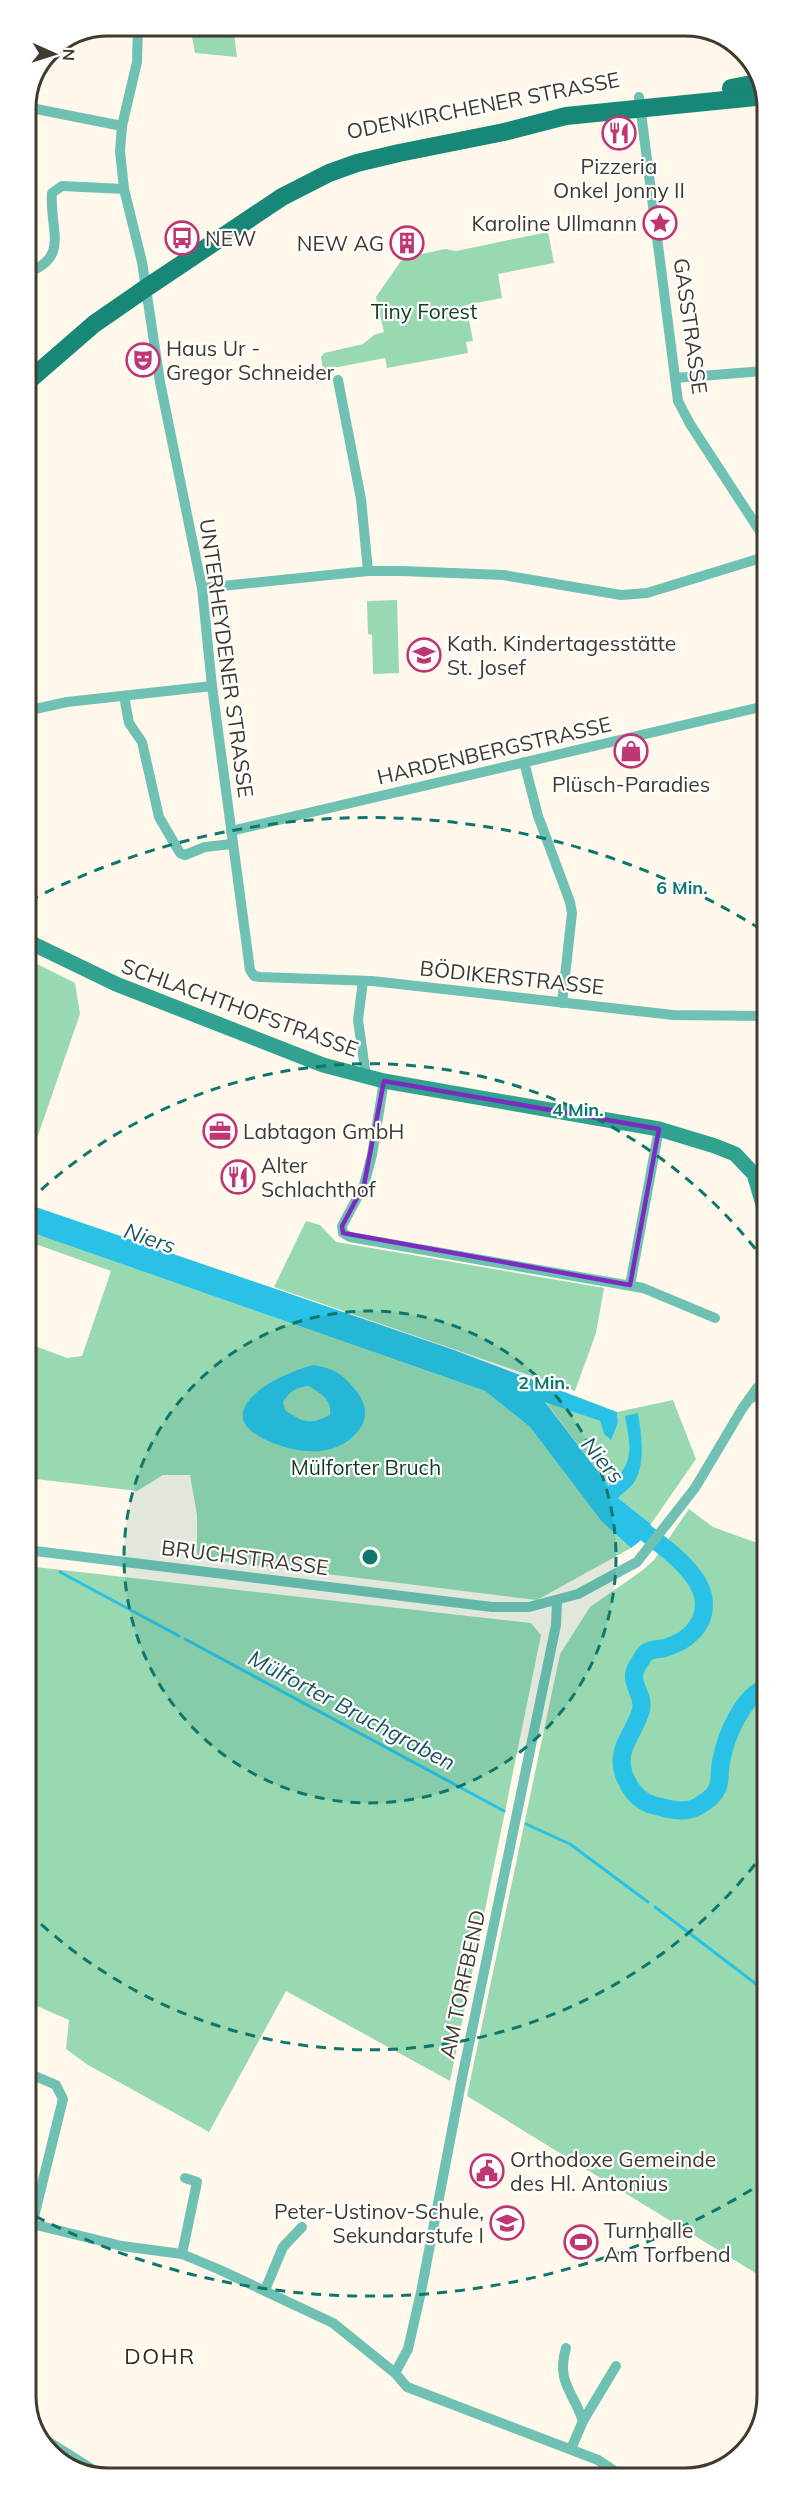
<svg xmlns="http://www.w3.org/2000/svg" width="793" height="2504" font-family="Mulish,sans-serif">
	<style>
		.green { fill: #98d9b1 }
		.water { fill: #29c1e6; fill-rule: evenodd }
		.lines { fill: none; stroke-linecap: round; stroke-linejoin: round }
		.stream { stroke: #29c1e6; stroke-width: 3 }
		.river { stroke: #29c1e6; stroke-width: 18 }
		.street { stroke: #6fc2b3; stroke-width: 10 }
		.secondary { stroke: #31a290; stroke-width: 15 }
		.primary { stroke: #178777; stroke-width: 18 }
		.marked { fill: none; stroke: #7b2cbf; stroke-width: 4.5; stroke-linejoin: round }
		.ring { fill: none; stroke: #0f766e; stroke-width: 3; stroke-dasharray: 10 8 }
		.labels { text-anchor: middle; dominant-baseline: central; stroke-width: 4.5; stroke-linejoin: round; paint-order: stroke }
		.street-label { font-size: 21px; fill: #413a2e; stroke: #fff }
		.poi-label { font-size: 21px; fill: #413a2e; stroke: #fff; text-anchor: start }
		.park-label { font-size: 21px; fill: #103c25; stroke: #fff }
		.water-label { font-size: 22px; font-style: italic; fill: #1c5564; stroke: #fff }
		.neighbourhood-label { font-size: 22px; letter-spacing: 1.5px; fill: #3b2d12; stroke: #fff }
		.rim { fill: none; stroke: #413a2e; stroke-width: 3 }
		.centre { fill: #0f766e; stroke: #fff; stroke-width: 3 }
		.ring-label { font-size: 18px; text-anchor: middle; font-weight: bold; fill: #0f766e; stroke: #fff; stroke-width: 4.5; stroke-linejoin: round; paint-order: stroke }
	</style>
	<rect width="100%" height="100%" fill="#fff8eb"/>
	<g class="green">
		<polygon points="190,26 233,26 237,57 195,53"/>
		<polygon points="548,232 554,263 498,274 502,298 466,305 473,341 466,342 468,353 387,368 385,358 323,370 321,357 324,353 363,344 374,335 384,332 376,297 403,258 445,249 456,251"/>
		<polygon points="397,600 399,673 373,674 372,635 368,634 367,601"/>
		<polygon points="27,959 75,983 80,1014 27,1167"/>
		<polygon points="306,1221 320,1225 336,1242 604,1288 596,1333 575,1391 274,1287"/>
		<polygon points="27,1231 485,1391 530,1427 602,1522 631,1548 537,1600 197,1558 197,1515 190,1475 163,1475 137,1491 27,1478 27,1343 67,1358 82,1356 111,1271 27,1241"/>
		<polygon points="673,1400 696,1459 651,1524 618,1498 545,1401 600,1421 604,1434 618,1422 617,1412"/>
		<polygon points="689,1509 713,1527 760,1544 766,1541 767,2280 467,2096 560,1654 590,1607 643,1570 654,1560"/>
		<polygon points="27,1566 531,1623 541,1635 450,2081 286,1991 209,2132 88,2065 66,2049 69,2020 28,2002"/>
	</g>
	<g class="water">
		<path d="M27 1204 454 1350 617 1412 618 1422 611 1440 604 1434 600 1421 545 1402 609 1486C635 1462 631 1449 625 1416L638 1413C641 1433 646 1462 635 1481 631 1487 623 1493 618 1498L651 1524 639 1542 631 1548 602 1522 530 1427 485 1391 27 1231Z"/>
		<path d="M314 1365C331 1368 342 1373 352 1386 363 1398 370 1412 361 1427 340 1459 298 1455 266 1440 204 1411 282 1372 314 1365ZM309 1386C321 1394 332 1399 330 1415 309 1425 304 1423 285 1410L283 1402C290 1391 297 1387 309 1386Z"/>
	</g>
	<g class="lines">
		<g class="stream">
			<polyline points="60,1572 179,1636"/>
			<polyline points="185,1639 504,1811"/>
			<polyline points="526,1824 570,1844 648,1902"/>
			<polyline points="655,1907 756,1984"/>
		</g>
		<path class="river" d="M627 1519C652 1539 704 1570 704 1604 704 1628 685 1642 665 1648 660 1649 652 1649 647 1652 644 1654 641 1660 639 1663 625 1682 645 1692 641 1710 637 1725 627 1737 623 1751 617 1772 633 1800 653 1805 668 1809 683 1814 697 1807 704 1803 714 1796 717 1789 721 1781 719 1770 721 1762 725 1738 742 1696 767 1687"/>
		<g class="street">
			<polyline points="138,26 137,62 122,126 120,151 124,189 142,262 160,382 202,588 212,686 250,970 254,976 260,977 372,981 673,1015 766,1016"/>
			<polyline points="639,97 678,401 690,424 765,539"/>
			<polyline points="26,107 122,126"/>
			<path d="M26 273C71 258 49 229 52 193L62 186 124 189"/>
			<polyline points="675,378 765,371"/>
			<polyline points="338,380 361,499 368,571"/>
			<polyline points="202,588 368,571 402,571 503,575 621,595 647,593 761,558 765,554"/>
			<polyline points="124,696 129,723 142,742 159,817 180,853 185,855 205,847 232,844"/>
			<polyline points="26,711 67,702 212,686"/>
			<polyline points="524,762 538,816 570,902 572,913 562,1003"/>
			<polyline points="231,831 765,706"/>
			<polyline points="363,981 358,1020 366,1076"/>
			<polyline points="384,1081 372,1155 364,1185 342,1226 343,1233 350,1237 643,1288 715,1318"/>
			<polyline points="754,1174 766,1165"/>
			<polyline points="630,1285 659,1129"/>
			<polyline points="749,1399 766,1392"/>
			<polyline points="27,1550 492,1607 529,1607 578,1594 637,1562 695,1488 742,1409 757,1388 766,1382"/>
			<polyline points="28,2073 56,2085 63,2099 32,2225"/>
			<polyline points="28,2223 122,2246 182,2254 218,2269 333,2323 395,2373 407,2387 598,2460 622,2476"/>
			<polyline points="182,2254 197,2182 185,2178"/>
			<polyline points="265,2290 283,2247 302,2227"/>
			<path d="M566 2348C556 2382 573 2391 583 2421"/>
			<polyline points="395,2373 408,2349 421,2292 462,2078 556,1625 557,1601"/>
			<polyline points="41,2437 106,2478"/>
			<polyline points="571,2449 583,2421 616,2366"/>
		</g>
		<polyline class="secondary" points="27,941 116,984 323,1065 384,1081 659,1129 715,1146 735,1154 754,1174 765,1211 766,1224"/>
		<g class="primary">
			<polyline points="731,88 762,82"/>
			<polyline points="26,383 94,324 146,288 282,197 329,173 357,163 399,153 504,132 566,116 765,96"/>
		</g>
	</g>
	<path class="marked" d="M384 1081 659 1129 630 1285 343 1233 342 1226 364 1185Z"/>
	<circle cx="370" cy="1557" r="246" fill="#0f766e" fill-opacity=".12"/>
	<g class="ring">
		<circle cx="370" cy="1557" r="246"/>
		<path d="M766 1850A493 493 0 0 1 31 1915M28 1202A493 493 0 0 1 764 1260"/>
		<path d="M767 2180A739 739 0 0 1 29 2213M29 901A739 739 0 0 1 762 930"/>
	</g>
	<defs>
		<g id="restaurant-ring" transform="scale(1.725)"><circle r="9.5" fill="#fff" stroke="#bf3672" stroke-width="1.5"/><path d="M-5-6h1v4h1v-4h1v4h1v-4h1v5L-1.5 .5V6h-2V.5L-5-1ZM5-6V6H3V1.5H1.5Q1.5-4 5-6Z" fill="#bf3672"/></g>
		<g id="sight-ring" transform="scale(1.725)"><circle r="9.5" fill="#fff" stroke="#bf3672" stroke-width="1.5"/><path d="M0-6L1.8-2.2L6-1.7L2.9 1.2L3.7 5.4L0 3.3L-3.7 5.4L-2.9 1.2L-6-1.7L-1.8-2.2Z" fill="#bf3672"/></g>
		<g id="bus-ring" transform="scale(1.725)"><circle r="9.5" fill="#fff" stroke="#bf3672" stroke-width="1.5"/><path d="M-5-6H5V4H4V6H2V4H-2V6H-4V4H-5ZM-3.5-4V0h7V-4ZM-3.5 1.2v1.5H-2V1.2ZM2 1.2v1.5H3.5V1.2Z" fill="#bf3672"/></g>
		<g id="building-ring" transform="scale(1.725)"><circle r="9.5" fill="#fff" stroke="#bf3672" stroke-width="1.5"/><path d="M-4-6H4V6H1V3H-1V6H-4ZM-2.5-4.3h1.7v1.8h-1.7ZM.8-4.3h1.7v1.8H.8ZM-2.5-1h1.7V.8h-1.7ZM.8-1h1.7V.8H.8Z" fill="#bf3672"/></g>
		<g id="theatre-ring" transform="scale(1.725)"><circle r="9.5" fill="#fff" stroke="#bf3672" stroke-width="1.5"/><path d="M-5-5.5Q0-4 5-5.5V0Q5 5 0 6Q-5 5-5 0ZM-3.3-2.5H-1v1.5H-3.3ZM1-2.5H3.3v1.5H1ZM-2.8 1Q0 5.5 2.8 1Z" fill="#bf3672"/></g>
		<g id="school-ring" transform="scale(1.725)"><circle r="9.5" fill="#fff" stroke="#bf3672" stroke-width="1.5"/><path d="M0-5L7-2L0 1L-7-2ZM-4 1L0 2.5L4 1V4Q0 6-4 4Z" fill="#bf3672"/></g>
		<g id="shop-ring" transform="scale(1.725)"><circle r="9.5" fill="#fff" stroke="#bf3672" stroke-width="1.5"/><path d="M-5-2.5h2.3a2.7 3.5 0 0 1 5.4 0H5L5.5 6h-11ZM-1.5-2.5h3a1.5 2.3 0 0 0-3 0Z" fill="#bf3672"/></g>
		<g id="office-ring" transform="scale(1.725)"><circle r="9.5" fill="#fff" stroke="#bf3672" stroke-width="1.5"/><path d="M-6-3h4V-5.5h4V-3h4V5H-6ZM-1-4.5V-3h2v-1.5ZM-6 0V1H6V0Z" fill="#bf3672"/></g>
		<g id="civic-ring" transform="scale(1.725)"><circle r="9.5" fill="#fff" stroke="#bf3672" stroke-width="1.5"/><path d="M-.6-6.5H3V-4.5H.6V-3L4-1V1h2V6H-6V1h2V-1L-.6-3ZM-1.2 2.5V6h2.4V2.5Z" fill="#bf3672"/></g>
		<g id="stadium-ring" transform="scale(1.725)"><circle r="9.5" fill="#fff" stroke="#bf3672" stroke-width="1.5"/><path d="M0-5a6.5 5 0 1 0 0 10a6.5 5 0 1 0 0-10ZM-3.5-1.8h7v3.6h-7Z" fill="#bf3672"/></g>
	</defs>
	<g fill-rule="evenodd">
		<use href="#restaurant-ring" x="619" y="133"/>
		<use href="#sight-ring" x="660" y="223"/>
		<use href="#bus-ring" x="182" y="238"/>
		<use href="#building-ring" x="407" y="243"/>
		<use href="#theatre-ring" x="143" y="360"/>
		<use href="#school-ring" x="424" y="655"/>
		<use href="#shop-ring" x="631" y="751"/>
		<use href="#office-ring" x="220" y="1131"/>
		<use href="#restaurant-ring" x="238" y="1177"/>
		<use href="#civic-ring" x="487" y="2171"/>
		<use href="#school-ring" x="507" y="2223"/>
		<use href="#stadium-ring" x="581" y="2242"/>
	</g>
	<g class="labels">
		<g class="street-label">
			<text transform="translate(483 105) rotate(-11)">ODENKIRCHENER STRASSE</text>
			<text transform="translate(691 326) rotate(82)">GASSTRASSE</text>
			<text transform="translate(227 658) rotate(82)">UNTERHEYDENER STRASSE</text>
			<text transform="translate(494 750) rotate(-13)">HARDENBERGSTRASSE</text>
			<text transform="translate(512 977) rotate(6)">BÖDIKERSTRASSE</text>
			<text transform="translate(240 1007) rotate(20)">SCHLACHTHOFSTRASSE</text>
			<text transform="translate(245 1557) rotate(7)">BRUCHSTRASSE</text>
			<text transform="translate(462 1984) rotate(-78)">AM TORFBEND</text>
		</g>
		<g class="poi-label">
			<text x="619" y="166" text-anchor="middle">Pizzeria<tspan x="619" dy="24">Onkel Jonny II</tspan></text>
			<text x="637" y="223" text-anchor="end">Karoline Ullmann</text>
			<text x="205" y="238">NEW</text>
			<text x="384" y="243" text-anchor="end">NEW AG</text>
			<text x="166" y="348">Haus Ur -<tspan x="166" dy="24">Gregor Schneider</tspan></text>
			<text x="447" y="643">Kath. Kindertagesstätte<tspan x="447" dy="24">St. Josef</tspan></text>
			<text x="631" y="784" text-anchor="middle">Plüsch-Paradies</text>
			<text x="243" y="1131">Labtagon GmbH</text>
			<text x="261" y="1165">Alter<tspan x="261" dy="24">Schlachthof</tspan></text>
			<text x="510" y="2159">Orthodoxe Gemeinde<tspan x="510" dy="24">des Hl. Antonius</tspan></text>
			<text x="484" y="2211" text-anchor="end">Peter-Ustinov-Schule,<tspan x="484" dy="24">Sekundarstufe I</tspan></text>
			<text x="604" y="2230">Turnhalle<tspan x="604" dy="24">Am Torfbend</tspan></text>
		</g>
		<g class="park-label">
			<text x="424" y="311">Tiny Forest</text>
			<text x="366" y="1467">Mülforter Bruch</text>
		</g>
		<g class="water-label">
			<text transform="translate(150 1238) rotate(19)">Niers</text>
			<text transform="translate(603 1460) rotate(50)">Niers</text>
			<text transform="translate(352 1710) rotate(28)">Mülforter Bruchgraben</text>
		</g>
		<g class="neighbourhood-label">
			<text x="160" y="2356">DOHR</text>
		</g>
	</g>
	<path d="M0 0H793V2504H0ZM108 36H685A72 72 0 0 1 757 108V2396A72 72 0 0 1 685 2468H108A72 72 0 0 1 36 2396V108A72 72 0 0 1 108 36Z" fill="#fff" fill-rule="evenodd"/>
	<path class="rim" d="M108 36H685A72 72 0 0 1 757 108V2396A72 72 0 0 1 685 2468H108A72 72 0 0 1 36 2396V108A72 72 0 0 1 108 36Z"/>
	<circle cx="370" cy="1557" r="9" class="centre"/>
	<g class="ring-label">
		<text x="682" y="894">6 Min.</text>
		<text x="578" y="1116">4 Min.</text>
		<text x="544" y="1389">2 Min.</text>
	</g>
	<g transform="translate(54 54) rotate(93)" stroke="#ffffff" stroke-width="4.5" paint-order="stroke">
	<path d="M0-4.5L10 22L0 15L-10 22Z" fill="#413a2e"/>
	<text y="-9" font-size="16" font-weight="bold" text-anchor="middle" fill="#413a2e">N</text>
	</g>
</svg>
